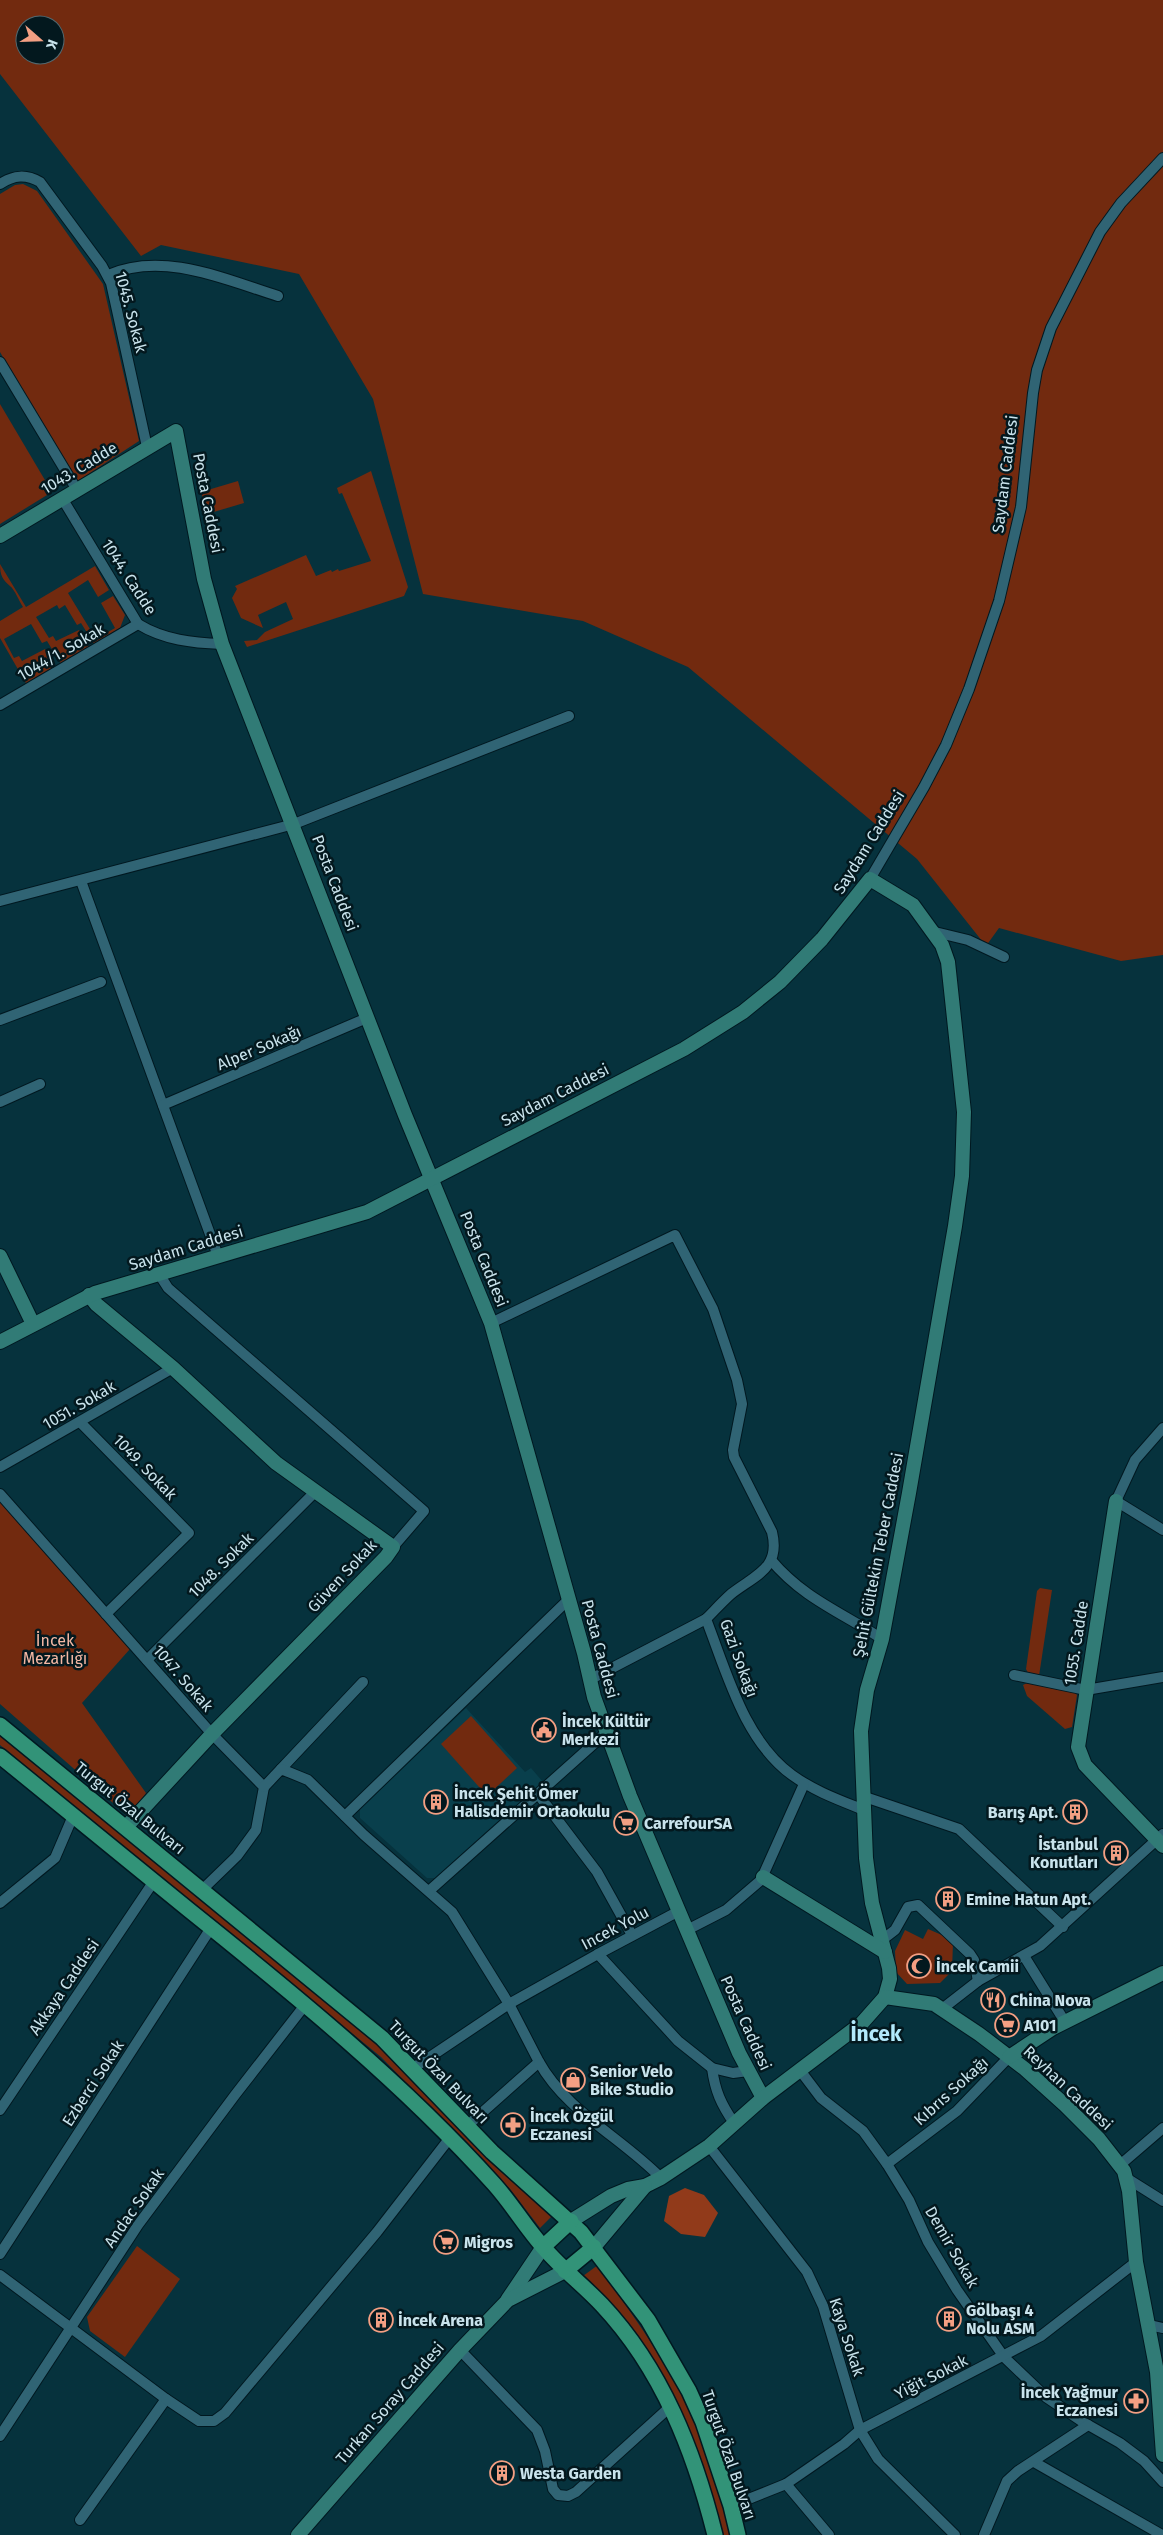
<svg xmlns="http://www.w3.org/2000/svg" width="1163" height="2535" font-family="'Fira Sans',sans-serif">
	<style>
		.built { fill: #093f4c }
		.green { fill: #722a0f; fill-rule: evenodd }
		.forest { fill: #913a1a }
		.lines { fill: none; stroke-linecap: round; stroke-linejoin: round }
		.street-casing { stroke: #001820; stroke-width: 12 }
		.secondary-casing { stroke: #001820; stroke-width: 16 }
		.primary-casing { stroke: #001820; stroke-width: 18 }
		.street { stroke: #306474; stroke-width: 10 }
		.secondary { stroke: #317b76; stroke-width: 14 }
		.primary { stroke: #329378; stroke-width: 15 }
		.labels { text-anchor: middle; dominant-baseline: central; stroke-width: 5; stroke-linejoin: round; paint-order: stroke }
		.street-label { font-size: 16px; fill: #c9e3ec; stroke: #03181e }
		.park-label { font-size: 16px; fill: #f3b7a3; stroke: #03181e }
		.poi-label { font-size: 16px; font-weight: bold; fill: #c9e3ec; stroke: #03181e; text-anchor: start }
		.district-label { font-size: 21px; font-weight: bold; fill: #b2e9fb; stroke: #03181e }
	</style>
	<rect width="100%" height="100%" fill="#06323d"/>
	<polygon class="built" points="466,1708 525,1772 531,1768 543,1782 437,1878 427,1878 360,1818 360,1809"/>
	<g class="green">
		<path d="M0 0H1163V955L1121 961 999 928 986 946 917 859 688 667 583 621 423 594 373 399 299 274 161 245 141 256 0 74ZM25 25H55V55H25Z"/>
		<polygon points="23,184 37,191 103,284 139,441 76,482 0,352 0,194 15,185"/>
		<polygon points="0,404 52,492 0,524"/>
		<polygon points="371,471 408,587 404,596 247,647 244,641 257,640 265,632 293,619 286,602 258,615 263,628 241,618 232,598 237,589 235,586 306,555 316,576 331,570 332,572 338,569 339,571 371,561 342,493 339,494 337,488"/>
		<polygon points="238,481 244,503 207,514 201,492"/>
		<path d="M0 564 26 607 95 566 109 590 98 597 88 580 68 593 96 639 115 628 101 603 113 596 125 615 120 628 94 644 81 623 77 625 65 605 59 609 57 605 36 617 49 638 53 636 56 641 79 630 89 647 61 664 47 641 42 643 31 624 4 639 14 658 19 656 22 661 45 649 56 667 27 685 0 638V621L23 607C19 601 15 590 10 586 3 580 0 576 0 564Z"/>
		<polygon points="0,1500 130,1649 82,1703 146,1793 129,1817 0,1704"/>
		<polygon points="1040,1588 1052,1590 1039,1676 1028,1673 1026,1669 1037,1591"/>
		<polygon points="1027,1683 1074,1692 1077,1695 1072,1727 1065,1729 1027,1696 1023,1685"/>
		<polygon points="471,1716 517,1768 487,1796 441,1744"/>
		<polygon points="0,1736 373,2040 507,2177 552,2216 540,2228 510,2189 381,2057 0,1745"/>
		<polygon points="928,1929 951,1939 953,1943 952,1971 940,1983 907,1984 896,1972 895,1951 905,1930 923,1939"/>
		<polygon points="137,2246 180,2279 125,2357 90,2331 87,2317"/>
		<path d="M598 2265C629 2311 663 2355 687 2406 706 2447 720 2491 731 2535H723C700 2437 660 2343 583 2276Z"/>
	</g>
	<polygon class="forest" points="685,2188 704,2195 718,2213 705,2237 681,2234 664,2221 669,2196"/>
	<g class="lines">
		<g class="street-casing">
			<g id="street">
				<path d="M0 184C14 175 26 174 40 182L102 266 111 283 147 447"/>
				<path d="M108 275C163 251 224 279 278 296"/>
				<polyline points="0,362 77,490"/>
				<path d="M62 498 138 624C164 640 193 643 222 644"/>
				<polyline points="0,705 138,624"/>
				<polyline points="870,879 924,787 946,745 969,689 999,601 1021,507 1033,393 1037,370 1051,328 1100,232 1121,203 1163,158"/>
				<polyline points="81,881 218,1256"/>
				<polyline points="0,901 294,824 569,716"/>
				<polyline points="935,932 968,940 1004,957"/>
				<polyline points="0,1020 101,982"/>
				<polyline points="0,1102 40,1084"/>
				<polyline points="163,1105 367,1018"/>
				<polyline points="159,1274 168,1288 424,1511 393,1547"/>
				<path d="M491 1323 675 1235 713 1309 737 1380 742 1404 733 1450 734 1457 772 1532C781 1569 755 1575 731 1594 722 1602 714 1611 706 1619 727 1673 744 1740 792 1775 814 1791 839 1800 864 1810"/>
				<polyline points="80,1422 189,1533 106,1614"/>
				<polyline points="1163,1428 1135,1460 1116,1501 1163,1530"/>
				<polyline points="0,1467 173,1368"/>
				<polyline points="0,1494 212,1734 264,1787 256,1830 237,1856 203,1889"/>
				<path d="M771 1560C804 1599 841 1612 882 1639"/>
				<polyline points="147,1660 316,1491"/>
				<polyline points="1014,1675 1086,1690 1163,1677"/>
				<polyline points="591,1679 706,1619"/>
				<polyline points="281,1769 363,1682"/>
				<polyline points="264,1787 281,1769 308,1780 364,1835 452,1912 509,2004 539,2062 467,2126"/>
				<polyline points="538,1794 597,1872 632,1935"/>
				<polyline points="865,1797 959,1829 1063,1927"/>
				<polyline points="345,1816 569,1599"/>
				<polyline points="429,1891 607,1732"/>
				<polyline points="0,1903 55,1858 73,1816"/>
				<polyline points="687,1930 726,1910 761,1880 804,1784"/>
				<polyline points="882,1940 895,1930 908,1907 918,1905 970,1954 974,1960 978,1981"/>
				<polyline points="598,1954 678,2041 712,2068 733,2073 748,2071"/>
				<polyline points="1024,1956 1065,2022"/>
				<polyline points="942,2009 978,1981 1040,1946 1163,1834"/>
				<path d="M539 2062C566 2111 622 2138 661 2178"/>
				<path d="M712 2068C715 2091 721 2104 734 2123"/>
				<polyline points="412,2069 509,2004 598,1954 679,1911"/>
				<polyline points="799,2069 821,2098 863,2131 887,2164 909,2200 928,2242 957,2290 1004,2357 1046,2397 1083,2422 1120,2443 1144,2461 1163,2482"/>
				<polyline points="0,2110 154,1881"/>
				<polyline points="709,2146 807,2272 823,2306 860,2430 878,2459 955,2535"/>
				<polyline points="887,2164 957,2111 1009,2057"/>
				<polyline points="1120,2165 1163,2128"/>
				<polyline points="1128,2179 1163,2201"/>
				<polyline points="0,2254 211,1928"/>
				<polyline points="0,2275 166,2399 80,2520"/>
				<polyline points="1149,2325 1163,2328"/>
				<polyline points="460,2350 537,2430 545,2451 553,2489 558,2495 568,2496 576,2492 671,2406"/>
				<polyline points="166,2399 199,2421 214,2421 225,2413 377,2232 449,2139"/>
				<polyline points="0,2436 138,2225 235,2095 305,2005"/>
				<polyline points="1034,2462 1162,2535"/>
				<polyline points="786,2484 829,2535"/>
				<polyline points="731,2506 786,2484 844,2444 860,2430 1041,2336 1136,2262"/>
				<polyline points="984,2535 1007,2481 1018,2471 1088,2425"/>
			</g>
		</g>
		<g class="secondary-casing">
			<g id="secondary">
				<polyline points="0,536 176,431 204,579 222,644 405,1115 491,1323 584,1653 594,1697 630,1796 739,2053 763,2098"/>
				<polyline points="0,1256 33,1324"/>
				<polyline points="89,1295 96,1304 173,1368 276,1463 393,1547 386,1557 212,1734 126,1827"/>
				<polyline points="0,1342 95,1293 367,1212 684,1049 743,1012 780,982 822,939 870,879 913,905 942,945 948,962 964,1112 962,1176 955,1226 909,1493 882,1639 867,1690 861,1731 866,1858 872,1903 889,1968 890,1979 885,1997 862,2023 763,2098 709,2146 661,2178 645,2186 628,2189 611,2196 571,2221"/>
				<polyline points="1116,1501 1078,1747 1085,1765 1163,1846"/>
				<polyline points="763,1877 885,1952"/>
				<polyline points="885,1997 934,2004 979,2034 1025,2069 1065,2105 1099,2139 1124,2171 1129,2191 1136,2262 1157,2372 1163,2455"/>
				<polyline points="1009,2057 1053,2028 1163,1973"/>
				<polyline points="594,2247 645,2186"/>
				<polyline points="508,2299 543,2247"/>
				<polyline points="298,2535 460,2350 508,2300 565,2271"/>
			</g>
		</g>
		<g class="primary-casing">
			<g id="primary">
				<polyline points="0,1725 382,2038 492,2152 581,2232 648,2320 689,2391 703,2422 731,2506 738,2535"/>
				<path d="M0 1756C63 1807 126 1859 189 1910 295 1995 402 2082 494 2184 512 2204 526 2228 544 2248 562 2269 583 2285 602 2305 662 2369 694 2451 715 2535"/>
				<polyline points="543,2247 571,2221"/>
				<polyline points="565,2271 594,2247"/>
			</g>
		</g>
		<use href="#street" class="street"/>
		<use href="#secondary" class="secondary"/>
		<use href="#primary" class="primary"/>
	</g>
	<defs>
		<g id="civic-ring" transform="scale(1.25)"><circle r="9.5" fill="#03181e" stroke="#f39f83" stroke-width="1.5"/><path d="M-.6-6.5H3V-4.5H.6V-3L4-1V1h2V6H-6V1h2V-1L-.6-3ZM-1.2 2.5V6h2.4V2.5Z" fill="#f39f83"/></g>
		<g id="building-ring" transform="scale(1.25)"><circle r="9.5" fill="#03181e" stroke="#f39f83" stroke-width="1.5"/><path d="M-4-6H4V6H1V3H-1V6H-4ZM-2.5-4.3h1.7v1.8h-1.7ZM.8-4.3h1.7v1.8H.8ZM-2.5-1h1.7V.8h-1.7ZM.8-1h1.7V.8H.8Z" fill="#f39f83"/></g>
		<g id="supermarket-ring" transform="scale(1.25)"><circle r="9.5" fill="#03181e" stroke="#f39f83" stroke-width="1.5"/><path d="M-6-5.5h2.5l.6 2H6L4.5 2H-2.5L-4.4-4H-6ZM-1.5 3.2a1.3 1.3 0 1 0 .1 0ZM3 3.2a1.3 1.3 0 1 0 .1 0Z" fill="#f39f83"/></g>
		<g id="mosque-ring" transform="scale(1.25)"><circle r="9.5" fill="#03181e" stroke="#f39f83" stroke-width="1.5"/><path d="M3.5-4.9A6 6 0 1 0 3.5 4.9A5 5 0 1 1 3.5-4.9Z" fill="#f39f83"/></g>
		<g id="restaurant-ring" transform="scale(1.25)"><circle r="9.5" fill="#03181e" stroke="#f39f83" stroke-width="1.5"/><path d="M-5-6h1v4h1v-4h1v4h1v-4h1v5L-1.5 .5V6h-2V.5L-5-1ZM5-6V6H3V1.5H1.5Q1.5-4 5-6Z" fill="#f39f83"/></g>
		<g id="shop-ring" transform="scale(1.25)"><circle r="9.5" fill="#03181e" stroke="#f39f83" stroke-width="1.5"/><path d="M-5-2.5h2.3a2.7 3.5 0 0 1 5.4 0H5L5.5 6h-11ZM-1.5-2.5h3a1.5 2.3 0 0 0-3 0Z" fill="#f39f83"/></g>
		<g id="pharmacy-ring" transform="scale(1.25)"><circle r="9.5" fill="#03181e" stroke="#f39f83" stroke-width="1.5"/><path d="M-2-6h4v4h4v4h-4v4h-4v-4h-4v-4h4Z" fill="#f39f83"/></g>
	</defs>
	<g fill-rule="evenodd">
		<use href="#civic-ring" x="544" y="1730"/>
		<use href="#building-ring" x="436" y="1802"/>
		<use href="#building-ring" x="1075" y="1812"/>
		<use href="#supermarket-ring" x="626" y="1823"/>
		<use href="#building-ring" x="1116" y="1853"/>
		<use href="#building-ring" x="948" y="1899"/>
		<use href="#mosque-ring" x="919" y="1966"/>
		<use href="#restaurant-ring" x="993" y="2000"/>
		<use href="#supermarket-ring" x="1007" y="2025"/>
		<use href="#shop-ring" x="573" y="2080"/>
		<use href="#pharmacy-ring" x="513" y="2125"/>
		<use href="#supermarket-ring" x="446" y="2242"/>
		<use href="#building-ring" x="949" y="2319"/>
		<use href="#building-ring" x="381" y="2320"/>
		<use href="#pharmacy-ring" x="1136" y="2401"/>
		<use href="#building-ring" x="502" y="2473"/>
	</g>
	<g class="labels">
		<g class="street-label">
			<text transform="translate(131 312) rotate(75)">1045. Sokak</text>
			<text transform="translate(79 468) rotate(-31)">1043. Cadde</text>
			<text transform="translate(1005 474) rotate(-83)">Saydam Caddesi</text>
			<text transform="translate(208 503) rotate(79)">Posta Caddesi</text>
			<text transform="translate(129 577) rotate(57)">1044. Cadde</text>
			<text transform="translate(61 652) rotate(-30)">1044/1. Sokak</text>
			<text transform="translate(869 842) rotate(-58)">Saydam Caddesi</text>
			<text transform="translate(335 883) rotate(69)">Posta Caddesi</text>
			<text transform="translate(259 1048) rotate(-23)">Alper Sokağı</text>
			<text transform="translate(555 1095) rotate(-27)">Saydam Caddesi</text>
			<text transform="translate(186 1248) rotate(-17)">Saydam Caddesi</text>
			<text transform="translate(484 1259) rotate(68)">Posta Caddesi</text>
			<text transform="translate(79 1405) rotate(-30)">1051. Sokak</text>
			<text transform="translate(145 1467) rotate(46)">1049. Sokak</text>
			<text transform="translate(878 1555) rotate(-79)">Şehit Gültekin Teber Caddesi</text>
			<text transform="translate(221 1565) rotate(-45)">1048. Sokak</text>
			<text transform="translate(342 1576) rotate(-47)">Güven Sokak</text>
			<text transform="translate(1076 1643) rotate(-81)">1055. Cadde</text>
			<text transform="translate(600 1649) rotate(75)">Posta Caddesi</text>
			<text transform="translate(739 1658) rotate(70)">Gazi Sokağı</text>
			<text transform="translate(183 1678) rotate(49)">1047. Sokak</text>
			<text transform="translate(130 1808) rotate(39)">Turgut Özal Bulvarı</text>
			<text transform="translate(615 1928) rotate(-28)">Incek Yolu</text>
			<text transform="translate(64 1987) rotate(-56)">Akkaya Caddesi</text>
			<text transform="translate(746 2023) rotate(66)">Posta Caddesi</text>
			<text transform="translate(439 2072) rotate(46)">Turgut Özal Bulvarı</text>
			<text transform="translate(93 2083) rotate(-57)">Ezberci Sokak</text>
			<text transform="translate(1068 2088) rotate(43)">Reyhan Caddesi</text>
			<text transform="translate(951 2091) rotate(-42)">Kıbrıs Sokağı</text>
			<text transform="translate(134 2208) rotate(-55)">Andac Sokak</text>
			<text transform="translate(952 2247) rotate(60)">Demir Sokak</text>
			<text transform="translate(847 2337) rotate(72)">Kaya Sokak</text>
			<text transform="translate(931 2377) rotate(-27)">Yiğit Sokak</text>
			<text transform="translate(390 2403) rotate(-49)">Turkan Soray Caddesi</text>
			<text transform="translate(729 2455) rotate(71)">Turgut Özal Bulvarı</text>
		</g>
		<g class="park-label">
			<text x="55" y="1640">İncek<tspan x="55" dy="18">Mezarlığı</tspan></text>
		</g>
		<g class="poi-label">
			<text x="562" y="1721">İncek Kültür<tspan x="562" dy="18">Merkezi</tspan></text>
			<text x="454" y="1793">İncek Şehit Ömer<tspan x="454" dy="18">Halisdemir Ortaokulu</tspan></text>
			<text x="1058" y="1812" text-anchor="end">Barış Apt.</text>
			<text x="644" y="1823">CarrefourSA</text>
			<text x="1098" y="1844" text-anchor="end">İstanbul<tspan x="1098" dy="18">Konutları</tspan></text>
			<text x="966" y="1899">Emine Hatun Apt.</text>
			<text x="936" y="1966">İncek Camii</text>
			<text x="1010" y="2000">China Nova</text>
			<text x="1024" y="2025">A101</text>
			<text x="590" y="2071">Senior Velo<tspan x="590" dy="18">Bike Studio</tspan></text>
			<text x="530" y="2116">İncek Özgül<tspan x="530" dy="18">Eczanesi</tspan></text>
			<text x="464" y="2242">Migros</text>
			<text x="966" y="2310">Gölbaşı 4<tspan x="966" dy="18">Nolu ASM</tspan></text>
			<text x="398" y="2320">İncek Arena</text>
			<text x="1118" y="2392" text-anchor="end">İncek Yağmur<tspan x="1118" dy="18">Eczanesi</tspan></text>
			<text x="520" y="2473">Westa Garden</text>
		</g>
		<g class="district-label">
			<text x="876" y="2034">İncek</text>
		</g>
	</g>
	<g transform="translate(40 40) rotate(110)"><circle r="24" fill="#03181e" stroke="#526970"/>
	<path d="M0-4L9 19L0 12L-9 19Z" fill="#f39f83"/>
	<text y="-8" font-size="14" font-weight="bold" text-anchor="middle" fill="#c9e3ec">K</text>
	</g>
</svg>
